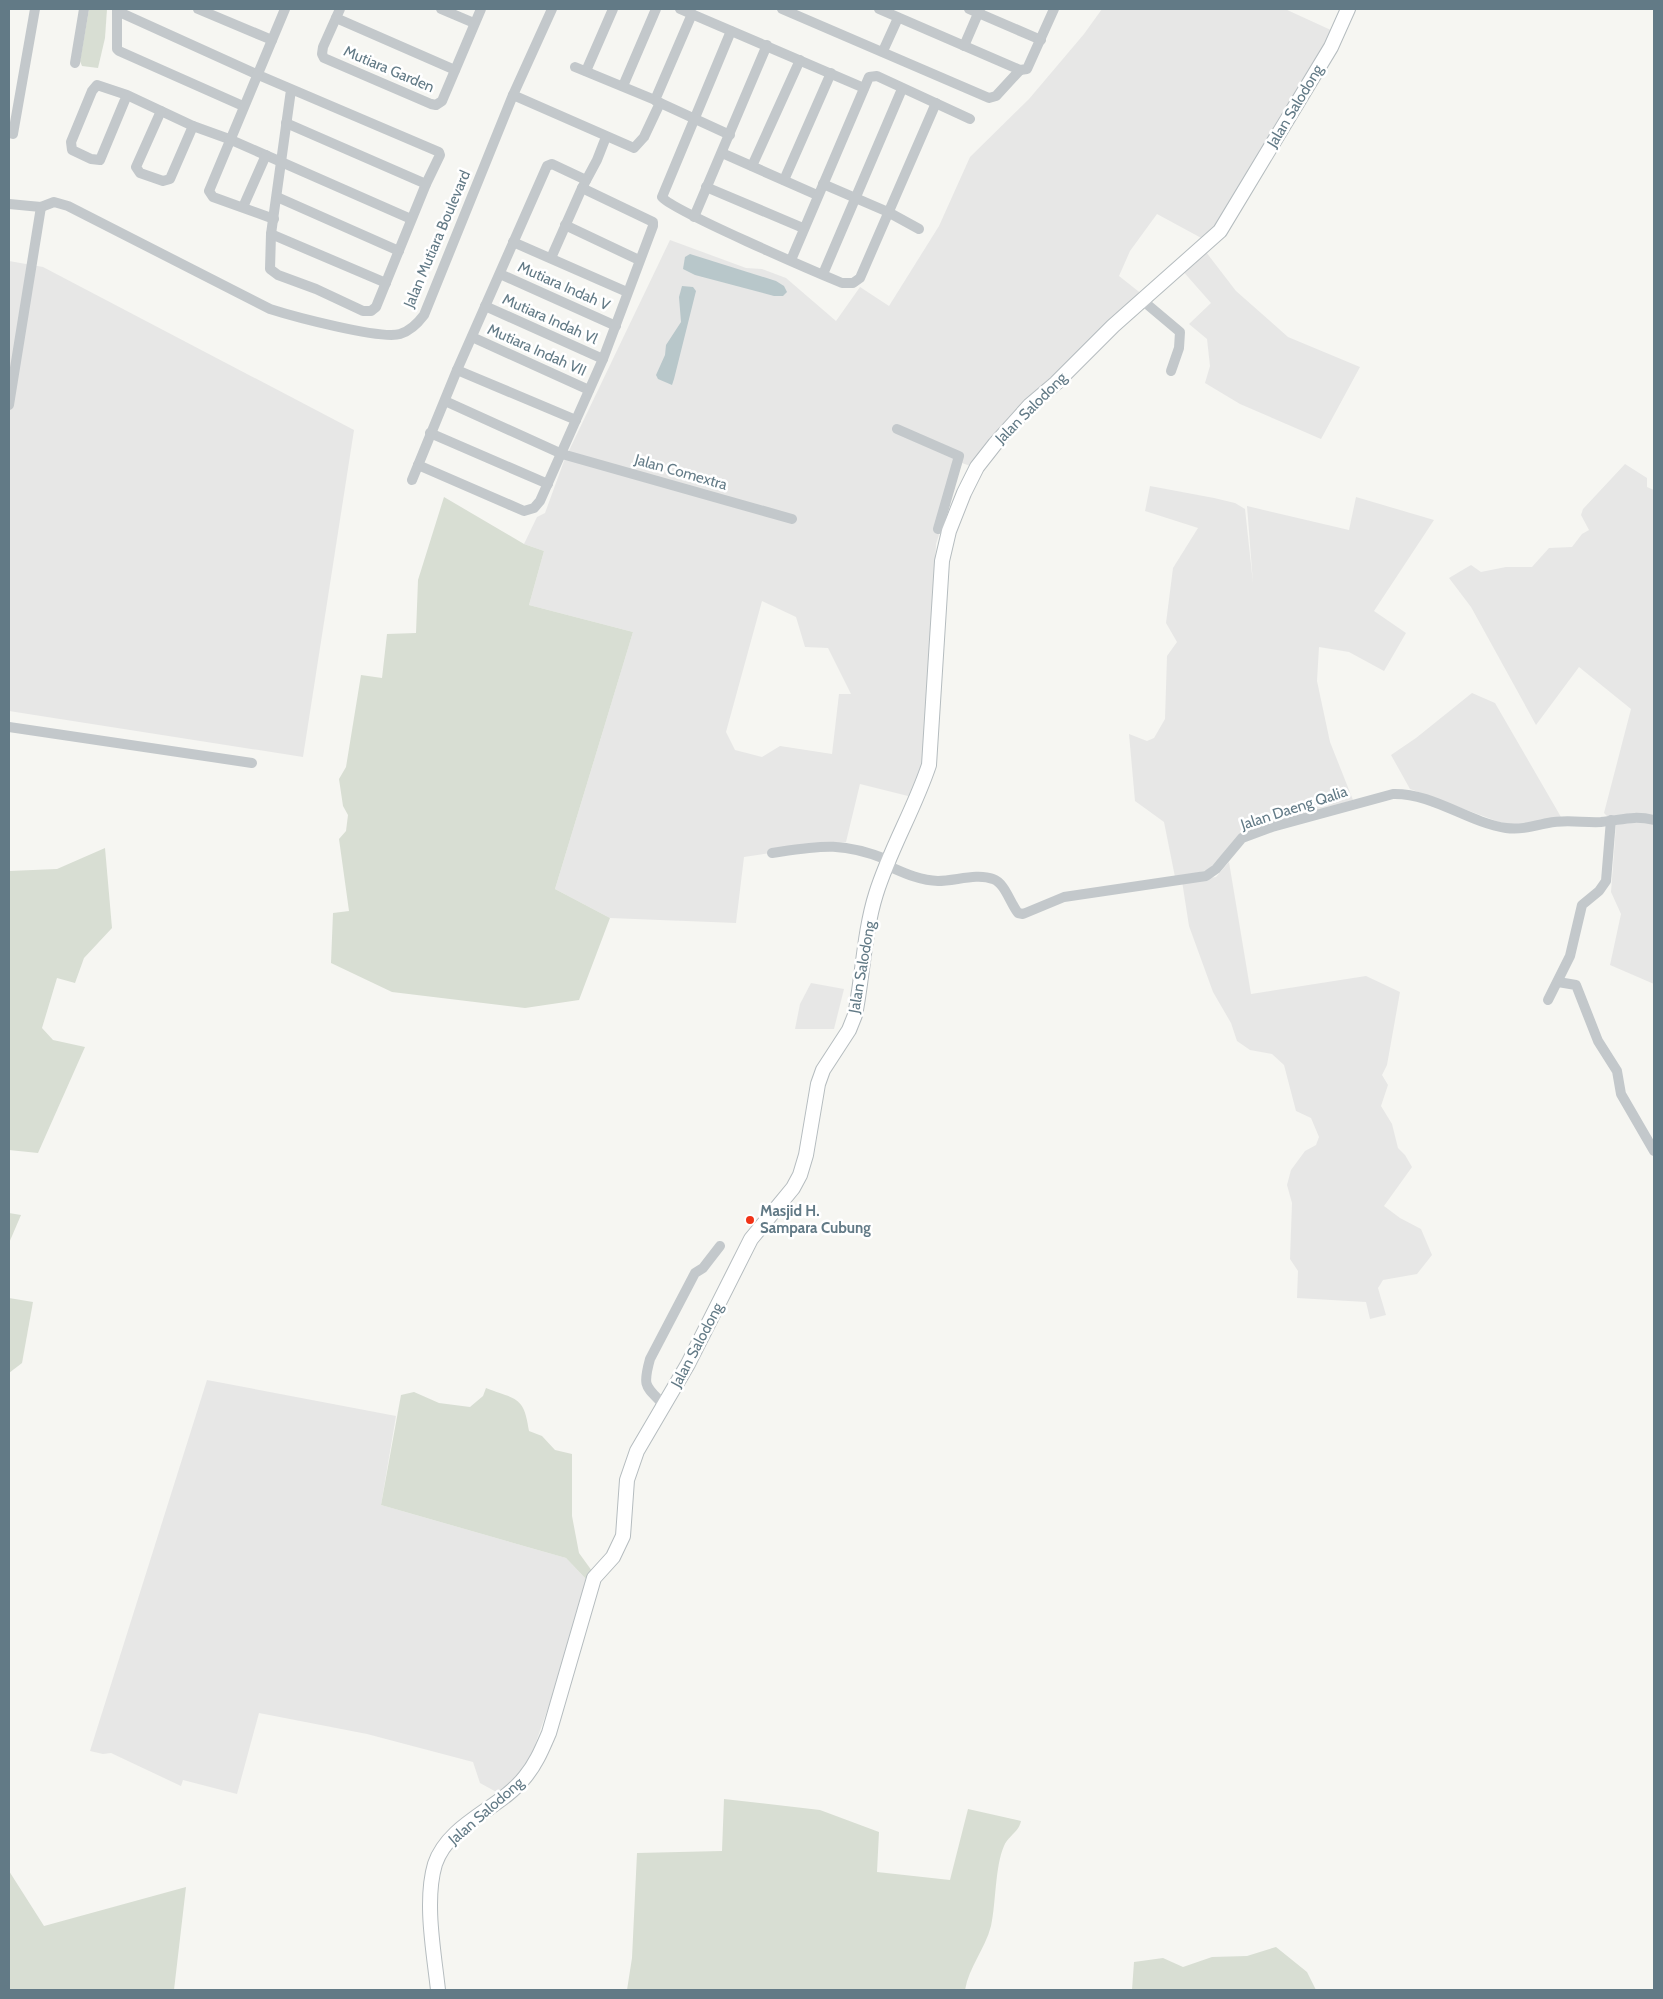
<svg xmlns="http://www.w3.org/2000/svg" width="1663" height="1999" font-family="Cabin,sans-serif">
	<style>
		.built { fill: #e7e7e6; fill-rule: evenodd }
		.green { fill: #d8ded3 }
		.water { fill: #b8c7ca }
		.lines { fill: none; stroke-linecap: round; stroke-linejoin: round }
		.secondary-casing { stroke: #b5bcbf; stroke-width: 16 }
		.street { stroke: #c3c8cb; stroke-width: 10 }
		.secondary { stroke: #fff; stroke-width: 14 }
		.poi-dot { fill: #f13317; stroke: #fff; stroke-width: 2 }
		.labels { text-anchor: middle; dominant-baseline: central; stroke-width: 5; stroke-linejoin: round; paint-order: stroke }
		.street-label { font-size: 15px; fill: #627a86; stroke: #fff }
		.poi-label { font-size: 15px; font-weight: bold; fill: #627a86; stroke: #fff; text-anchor: start }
	</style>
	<rect width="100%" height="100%" fill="#f6f6f2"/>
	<g class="built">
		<path d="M1102 9H1285L1333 31 1243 185 1205 240 1157 214 1130 251 1119 276 1143 295 973 467 962 463 936 544 926 754 912 797 860 784 846 842 744 857 736 923 610 918 555 889 633 632 529 605 544 551 524 544 537 517 545 513 564 461 670 240 746 268 762 269 786 278 836 321 860 287 889 306 939 226 970 157 1029 99 1084 34ZM762 601 796 617 805 647 828 648 851 694H839L832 754 780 746 762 757 735 750 726 732Z"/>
		<polygon points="1206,252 1236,291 1288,337 1360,367 1321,439 1240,404 1205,383 1210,366 1207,339 1189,324 1211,303 1181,269"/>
		<polygon points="9,261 43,267 354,430 303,757 9,711"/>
		<polygon points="1625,464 1647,478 1647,487 1654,490 1654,984 1610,965 1621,914 1611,892 1616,825 1604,813 1631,709 1579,667 1536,725 1471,607 1449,578 1471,565 1481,572 1506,567 1532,567 1549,548 1572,547 1582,534 1589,530 1581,515 1583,509"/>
		<polygon points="1150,486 1214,498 1235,503 1245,509 1253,583 1247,506 1349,530 1356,497 1434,520 1374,611 1406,633 1384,671 1349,652 1319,647 1317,681 1330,742 1353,800 1244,831 1208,870 1184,876 1175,877 1164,822 1135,801 1129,734 1147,741 1154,738 1165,719 1167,656 1177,642 1166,623 1173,568 1198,528 1145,511"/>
		<polygon points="1472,693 1495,703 1561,817 1516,825 1499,822 1410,789 1391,755 1416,738"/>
		<polygon points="1229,862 1251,994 1366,976 1400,992 1387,1065 1382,1075 1388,1085 1381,1106 1392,1124 1398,1148 1405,1155 1412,1167 1384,1206 1400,1218 1421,1229 1432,1255 1417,1274 1383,1280 1378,1288 1386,1315 1370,1319 1366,1302 1297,1298 1298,1271 1290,1259 1292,1203 1287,1185 1291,1170 1305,1151 1316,1145 1319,1137 1311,1118 1296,1111 1284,1065 1272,1054 1250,1050 1237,1041 1231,1023 1213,992 1189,926 1182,881 1216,877"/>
		<polygon points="811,983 844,989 834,1029 795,1029 800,1004"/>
		<polygon points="207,1380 396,1416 381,1505 566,1558 586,1579 578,1623 530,1759 500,1794 480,1783 473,1762 367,1734 259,1713 237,1794 183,1780 181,1786 111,1753 103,1754 90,1751"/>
	</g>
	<g class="green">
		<polygon points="89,9 107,9 105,38 98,68 82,66 80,61"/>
		<polygon points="444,497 524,544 544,551 529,605 633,632 555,889 610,918 579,1000 525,1008 392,992 331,963 333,913 349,911 339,839 346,831 348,815 343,806 339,779 346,767 361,675 382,678 387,634 416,633 418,580"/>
		<polygon points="105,848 112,928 84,958 75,983 57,978 42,1028 53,1040 85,1047 38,1153 9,1150 9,871 57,869"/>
		<polygon points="9,1213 21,1215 9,1243"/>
		<polygon points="9,1298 33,1302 22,1363 9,1373"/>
		<path d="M486 1388C517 1400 524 1396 529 1431L542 1436 555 1450 572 1454V1516L579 1553 592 1571 586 1579 566 1558 381 1505 401 1395 414 1392 439 1403 470 1407 483 1396Z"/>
		<path d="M724 1799 820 1810 879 1832 877 1872 950 1880 968 1809 1021 1821C1019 1832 1008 1836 1004 1846 995 1866 996 1904 991 1926 985 1949 969 1967 965 1990H627L632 1958 637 1853 722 1851Z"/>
		<polygon points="9,1871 44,1926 186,1887 174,1990 9,1990"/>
		<polygon points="1276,1947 1307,1972 1316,1990 1132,1990 1134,1962 1163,1958 1183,1967 1212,1957 1247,1956"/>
	</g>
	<g class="water">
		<polygon points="690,254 776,281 784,286 787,292 783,296 774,296 695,275 683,269 685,257"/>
		<polygon points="682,286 693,287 696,291 674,379 672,385 658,379 656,375 665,355 666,345 681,322 679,297"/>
	</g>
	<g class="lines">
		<g class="secondary-casing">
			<path id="secondary" d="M438 1990C434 1953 424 1901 435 1864 449 1823 500 1809 525 1777 536 1764 542 1749 549 1733L594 1578 613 1557 623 1536 627 1480 637 1451 688 1364 751 1239 793 1188 800 1175 806 1155 818 1084 823 1070 849 1030 855 1015C863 975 864 932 876 894 890 849 914 810 929 765L942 561 949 531 964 493 977 467 995 444 1030 405 1056 383 1113 326 1220 231 1331 47 1348 9"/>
		</g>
		<g class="street">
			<polyline points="117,9 117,49 119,51 243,106"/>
			<polyline points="198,9 272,40"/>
			<polyline points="340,9 323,47 322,54 324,58 431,104 436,105 442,101 481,9"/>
			<polyline points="441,9 474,23"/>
			<polyline points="680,9 864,88"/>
			<polyline points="782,9 989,98 996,96 1020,70"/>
			<polyline points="879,9 1020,70"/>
			<polyline points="969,9 1041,40"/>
			<polyline points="117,11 256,74 439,152 440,155 426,184 376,307 371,311 363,311 316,289 278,275 270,269 271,234 291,90"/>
			<polyline points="336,18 455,70"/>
			<path d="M731 31 662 197C671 210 818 273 842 283H853L860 278 936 103"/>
			<polyline points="964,46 980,9"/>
			<polyline points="883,51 898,18"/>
			<polyline points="75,63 84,9"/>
			<polyline points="575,67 655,100 692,14"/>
			<polyline points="1020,70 1027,69 1054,9"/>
			<polyline points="586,71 613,9"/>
			<polyline points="623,86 656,9"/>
			<polyline points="127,95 100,160 91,159 72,150 71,142 92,91 97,85 127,95 193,126"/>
			<polyline points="513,95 634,148 644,137 660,103"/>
			<polyline points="656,101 730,135"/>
			<polyline points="161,111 136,167 140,173 163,181 170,179 193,126 229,139 411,219"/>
			<polyline points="286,123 426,184"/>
			<polyline points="9,133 13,134 35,9"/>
			<polyline points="722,153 817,195"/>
			<polyline points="752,166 800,60"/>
			<polyline points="784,180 831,73"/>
			<polyline points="823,184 888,212 919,229"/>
			<polyline points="706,187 803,228"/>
			<polyline points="277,197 399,251"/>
			<path d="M9 204 41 207 54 202 68 206 270 309C292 316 381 340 400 334 410 331 418 323 424 315L513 95 552 9"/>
			<polyline points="243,207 266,155"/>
			<polyline points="694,217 767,45"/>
			<polyline points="274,219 213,197 209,191 285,9"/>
			<polyline points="565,225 639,260"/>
			<polyline points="271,234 386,283"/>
			<polyline points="513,242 627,292"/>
			<polyline points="551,258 582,188"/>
			<polyline points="791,260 869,77 877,76 970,119"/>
			<polyline points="500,274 616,326"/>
			<polyline points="823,274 902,89"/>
			<polyline points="1142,300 1180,332 1179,348 1171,371"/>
			<polyline points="485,306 603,359"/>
			<polyline points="472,337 589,390"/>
			<polyline points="457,370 576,420"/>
			<polyline points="445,401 562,454 792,519"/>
			<polyline points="9,405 41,207"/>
			<polyline points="897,429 959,456 938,529"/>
			<polyline points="430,433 548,484"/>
			<polyline points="418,465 524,511 534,508 540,501 603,359 653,226 653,222 582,188 597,160 606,137"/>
			<polyline points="412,480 457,370 547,166 552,164 586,180"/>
			<polyline points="9,727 252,763"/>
			<path d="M772 853C819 846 841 841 888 860"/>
			<path d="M886 865C902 872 920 881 938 881 955 881 977 873 993 879 1005 883 1010 903 1018 913L1023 914 1064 897 1206 876 1216 869 1242 838 1272 827 1393 794C1433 793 1467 822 1506 828 1521 830 1534 826 1548 823 1565 819 1584 823 1601 822 1622 820 1633 815 1654 820"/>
			<polyline points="1558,982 1576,985 1598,1041 1617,1071 1621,1094 1654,1151"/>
			<polyline points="1548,1000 1570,956 1582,905 1599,891 1606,881 1611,820"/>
			<path d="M664 1405C646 1386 642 1388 650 1359L695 1273 703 1268 720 1246"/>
		</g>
		<use href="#secondary" class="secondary"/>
	</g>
	<circle class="poi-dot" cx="750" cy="1220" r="5"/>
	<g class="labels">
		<g class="street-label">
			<text transform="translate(389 69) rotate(23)">Mutiara Garden</text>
			<text transform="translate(1295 106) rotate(-59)">Jalan Salodong</text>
			<text transform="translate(437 239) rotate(-67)">Jalan Mutiara Boulevard</text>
			<text transform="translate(564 286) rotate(24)">Mutiara Indah V</text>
			<text transform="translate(550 319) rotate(24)">Mutiara Indah Vl</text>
			<text transform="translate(537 350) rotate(24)">Mutiara Indah VII</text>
			<text transform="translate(1031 408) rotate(-45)">Jalan Salodong</text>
			<text transform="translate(681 472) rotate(16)">Jalan Comextra</text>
			<text transform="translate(1294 808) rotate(-18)">Jalan Daeng Qalia</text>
			<text transform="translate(862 967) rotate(-80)">Jalan Salodong</text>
			<text transform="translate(697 1345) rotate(-62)">Jalan Salodong</text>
			<text transform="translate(486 1811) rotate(-41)">Jalan Salodong</text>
		</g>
		<g class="poi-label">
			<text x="760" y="1211">Masjid H.<tspan x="760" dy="17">Sampara Cubung</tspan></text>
		</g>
	</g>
	<rect width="1663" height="1999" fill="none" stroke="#627a86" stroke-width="20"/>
</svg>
